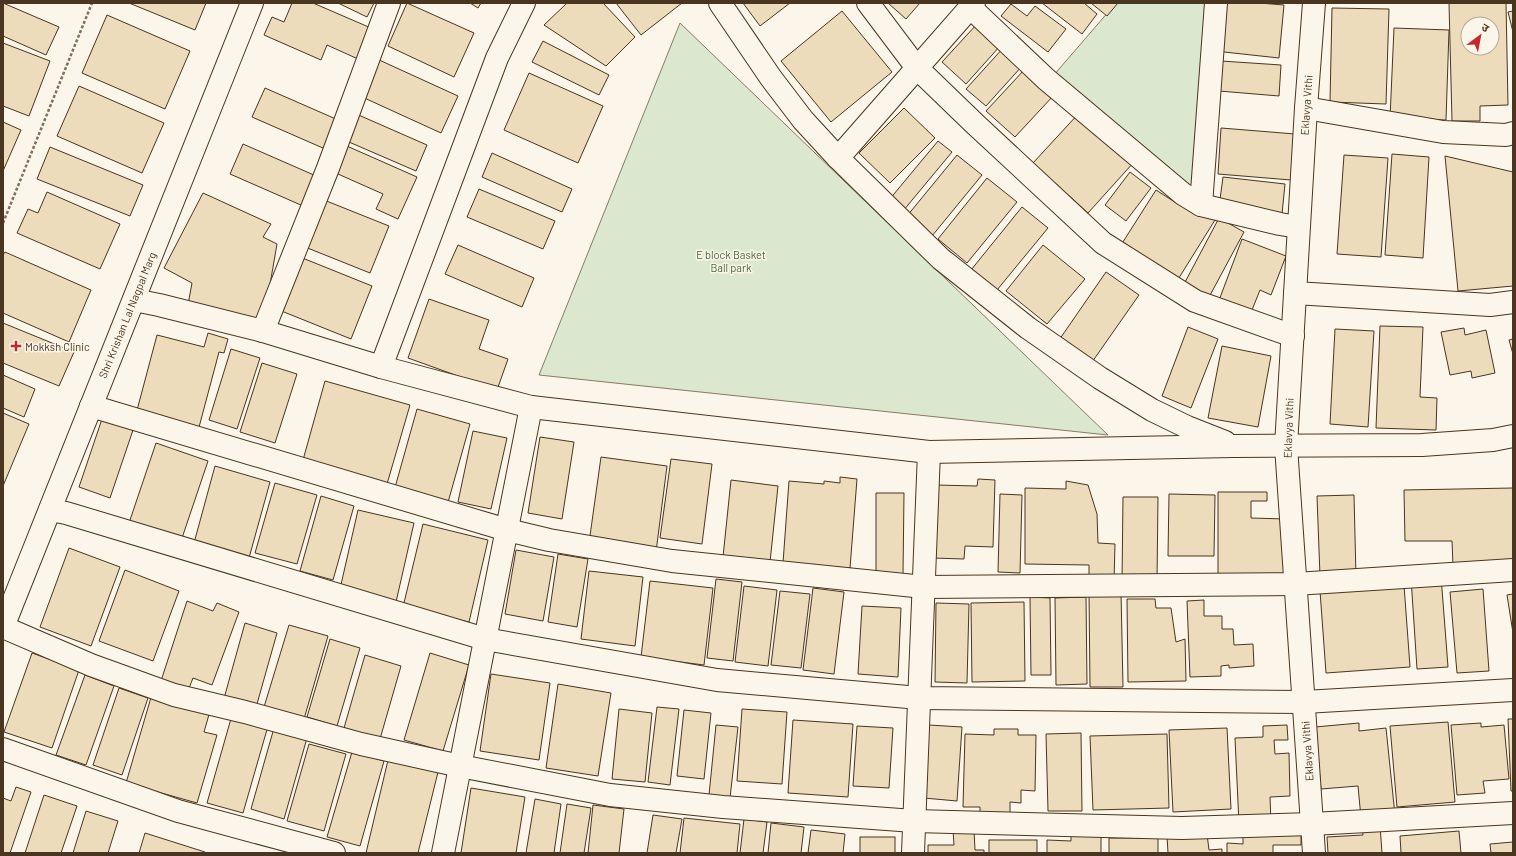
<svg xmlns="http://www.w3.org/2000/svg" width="1516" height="856" font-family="Barlow,'Noto Sans Devanagari',sans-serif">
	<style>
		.green { fill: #dce7d0; stroke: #887966 }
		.building { fill: #ecdcbc; stroke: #4a3520; fill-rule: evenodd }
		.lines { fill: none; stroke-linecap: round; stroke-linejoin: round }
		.minor-casing { stroke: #4a3520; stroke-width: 24 }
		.path { stroke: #7f6f5c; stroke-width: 2.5; stroke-dasharray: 3 2; stroke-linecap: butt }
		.minor { stroke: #fbf6e9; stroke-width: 22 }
		.poi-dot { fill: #c62828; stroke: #fbf6e9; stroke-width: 1.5 }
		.labels { text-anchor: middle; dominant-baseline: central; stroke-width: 3; stroke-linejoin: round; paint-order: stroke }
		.street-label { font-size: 11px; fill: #4a3520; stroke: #fbf6e9 }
		.park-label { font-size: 11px; fill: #436837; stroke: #fbf6e9 }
		.poi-label { font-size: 11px; fill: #4a3520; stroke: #fbf6e9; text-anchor: start }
	</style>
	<rect width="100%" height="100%" fill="#fbf6e9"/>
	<g class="green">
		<polygon points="1116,3 1210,3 1191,200 1047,83"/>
		<polygon points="680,23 1108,435 539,375"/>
	</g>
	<g class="building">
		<polygon points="3,3 59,27 46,55 3,36"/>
		<polygon points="129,3 206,3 195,30"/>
		<polygon points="292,3 313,3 371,28 358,59 327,45 321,60 264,35 272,17 284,22"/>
		<polygon points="338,3 374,3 367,17"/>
		<polygon points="407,3 474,33 454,77 388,46"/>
		<polygon points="470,3 481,3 478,8"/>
		<polygon points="567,3 603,3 635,37 606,66 544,25"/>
		<polygon points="616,3 682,3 641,35"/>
		<polygon points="743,3 790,3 760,26"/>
		<polygon points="888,3 920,3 906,19"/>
		<polygon points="1042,3 1084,3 1097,14 1082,34"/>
		<polygon points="1091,3 1118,3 1107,16"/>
		<polygon points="1219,3 1259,3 1284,5 1279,58 1215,51"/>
		<path d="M1449 3H1506L1508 105 1480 106V121H1452ZM1468 24H1492V48H1468Z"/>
		<polygon points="1011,4 1027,16 1035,6 1066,29 1048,52 1001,16"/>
		<polygon points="1332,8 1389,9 1386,104 1330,102"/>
		<polygon points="842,11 892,72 831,122 781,61"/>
		<polygon points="1513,11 1513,32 1508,12"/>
		<polygon points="107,15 190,51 165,109 82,73"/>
		<polygon points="977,24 1001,45 966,84 942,62"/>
		<polygon points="1394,28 1449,30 1446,120 1390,118"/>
		<polygon points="543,41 609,75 599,95 532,62"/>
		<polygon points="3,43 50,61 29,116 3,106"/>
		<polygon points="1004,47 1023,65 986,106 966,89"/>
		<polygon points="377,59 458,96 441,133 360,96"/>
		<polygon points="1221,61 1281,65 1279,96 1219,91"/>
		<polygon points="1025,69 1054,95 1015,137 986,111"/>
		<polygon points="529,73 603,106 578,163 504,130"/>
		<polygon points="79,86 164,123 142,173 57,136"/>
		<polygon points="265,88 345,123 332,152 252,117"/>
		<polygon points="904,108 935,138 890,183 859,153"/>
		<polygon points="1080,112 1134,162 1088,213 1033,163"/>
		<polygon points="354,113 427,145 416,171 342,139"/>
		<polygon points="3,122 21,130 3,171"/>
		<polygon points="1221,128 1295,134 1291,180 1218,174"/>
		<polygon points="938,141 952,152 903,211 889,200"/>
		<polygon points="340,143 417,177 398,219 376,209 383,194 329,170"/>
		<polygon points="243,144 323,179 310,209 230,174"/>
		<polygon points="50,147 143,185 130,216 37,179"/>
		<polygon points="492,153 572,189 562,212 482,177"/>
		<polygon points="1392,154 1429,157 1423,258 1385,255"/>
		<polygon points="957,155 982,175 932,236 907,216"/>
		<polygon points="1344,155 1388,158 1381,257 1337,254"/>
		<polygon points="1445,156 1513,172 1513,286 1458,291"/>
		<polygon points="1130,172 1151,188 1126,221 1105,205"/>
		<polygon points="1223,177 1285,184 1282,214 1219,207"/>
		<polygon points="987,178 1017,202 967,263 938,239"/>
		<polygon points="479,189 555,221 543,249 467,217"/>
		<polygon points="1156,190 1181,206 1185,201 1215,220 1177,281 1121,245"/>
		<polygon points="47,192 120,224 100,269 17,233 28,209 38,213"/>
		<polygon points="203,193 271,224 263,237 277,244 263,325 187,310 192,283 164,268"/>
		<polygon points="319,198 389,226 370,273 300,245"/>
		<polygon points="1022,207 1048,228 997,290 971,270"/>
		<polygon points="1219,218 1244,232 1208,299 1183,286"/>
		<polygon points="1242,239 1286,256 1271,295 1260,290 1250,315 1218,303"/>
		<polygon points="458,245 534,278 522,307 445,274"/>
		<polygon points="1043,245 1085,279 1047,324 1006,291"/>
		<polygon points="5,252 91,290 69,342 3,313 3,255"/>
		<polygon points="295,255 372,286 351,339 274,308"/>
		<polygon points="1106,272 1139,295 1090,365 1057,343"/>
		<polygon points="429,299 489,320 479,349 508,359 497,390 408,358"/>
		<polygon points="3,323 74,352 59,386 3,363"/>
		<polygon points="1380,326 1423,327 1420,397 1437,398 1436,430 1376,428"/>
		<polygon points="1188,327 1218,339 1191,408 1162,396"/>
		<polygon points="1464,328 1465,335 1486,330 1495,373 1472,378 1471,371 1450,375 1441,332"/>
		<polygon points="1335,329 1374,331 1368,427 1330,424"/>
		<polygon points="208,333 228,339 224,353 219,352 198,431 136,414 157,335 204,347"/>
		<polygon points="1513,339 1513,354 1509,340"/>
		<polygon points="1222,346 1271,356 1258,427 1208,418"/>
		<polygon points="231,349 260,358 237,429 209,420"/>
		<polygon points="262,363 297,374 275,443 240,432"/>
		<polygon points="3,375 35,389 24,417 3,408"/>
		<polygon points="325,381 410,405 387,484 303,460"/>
		<polygon points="417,409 470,424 447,506 394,491"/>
		<polygon points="3,413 29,424 3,486"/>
		<polygon points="102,419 133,430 110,498 79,487"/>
		<polygon points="473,431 507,438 491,509 458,502"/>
		<polygon points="540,437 574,442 562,519 528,513"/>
		<polygon points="156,443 208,461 180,544 128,526"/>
		<polygon points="601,457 667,466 656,552 589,543"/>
		<polygon points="671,459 712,464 702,544 660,538"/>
		<polygon points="215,466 270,482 249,558 194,543"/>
		<polygon points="840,477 857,479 850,568 783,563 789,481 824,484 824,481 840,483"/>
		<polygon points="978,479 995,480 993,547 965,546 964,559 933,558 936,485 977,486"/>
		<polygon points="731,480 778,486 770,562 723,557"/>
		<polygon points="1066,481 1088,485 1097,514 1098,543 1115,544 1114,582 1089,582 1089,565 1025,564 1025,488 1066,489"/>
		<polygon points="275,483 317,495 297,564 255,553"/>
		<polygon points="1513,488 1513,565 1453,566 1452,541 1405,541 1404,490"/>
		<polygon points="1218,492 1267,492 1267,501 1251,501 1251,518 1286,519 1286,576 1218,576"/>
		<polygon points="876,493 904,493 903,575 876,575"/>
		<polygon points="1000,494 1022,495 1020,573 998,572"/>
		<polygon points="1169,494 1215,495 1214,556 1168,556"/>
		<polygon points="1354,495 1356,576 1320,576 1317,496"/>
		<polygon points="321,496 354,506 333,580 300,571"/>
		<polygon points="1123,497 1158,497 1157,582 1122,581"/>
		<polygon points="358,510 414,523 396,602 340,589"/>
		<polygon points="423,524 488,540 469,622 403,607"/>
		<polygon points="69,548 120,567 91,646 40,627"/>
		<polygon points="516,550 554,557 543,621 505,614"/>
		<polygon points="558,554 588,559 577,627 548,622"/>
		<polygon points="125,570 179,591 153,661 99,641"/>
		<polygon points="589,571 643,577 635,646 581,639"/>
		<polygon points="1441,576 1448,667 1417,669 1411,578"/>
		<polygon points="716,579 742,582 733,661 707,658"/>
		<polygon points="650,581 713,588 704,665 641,657"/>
		<polygon points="1404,585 1410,667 1326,673 1320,591"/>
		<polygon points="744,586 777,590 768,666 735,662"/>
		<polygon points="813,588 844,592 834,674 803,670"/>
		<polygon points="1483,589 1489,671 1457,673 1450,592"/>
		<polygon points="780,591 810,594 801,668 771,665"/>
		<polygon points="1089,592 1121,592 1123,687 1090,687"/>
		<polygon points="1513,594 1513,633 1507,595"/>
		<polygon points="1030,597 1050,598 1051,675 1031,675"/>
		<polygon points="1086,597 1087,684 1056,685 1055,598"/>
		<polygon points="1127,599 1155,599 1156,608 1171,608 1176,642 1185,639 1186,681 1128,682"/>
		<polygon points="1204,600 1204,616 1222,616 1222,629 1233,629 1234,645 1253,644 1254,666 1229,668 1229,665 1221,666 1221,676 1190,677 1187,601"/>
		<polygon points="187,601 213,611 217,603 239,612 212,685 193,678 186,696 159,687"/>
		<polygon points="1024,602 1025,681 972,682 971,603"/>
		<polygon points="936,603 969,604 967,683 935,682"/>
		<polygon points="862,606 901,608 898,677 858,674"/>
		<polygon points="245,623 277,633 255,711 223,702"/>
		<polygon points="289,625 328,636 304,719 264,707"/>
		<polygon points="330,639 360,648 337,726 307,717"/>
		<polygon points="32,653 79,670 52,748 4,732"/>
		<polygon points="430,653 469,665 443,751 404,740"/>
		<polygon points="365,655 401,666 380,739 344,728"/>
		<polygon points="491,674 550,683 539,760 480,751"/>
		<polygon points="85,675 114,686 86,765 56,755"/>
		<polygon points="558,684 611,693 598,776 546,768"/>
		<polygon points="119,688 148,698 122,775 93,765"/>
		<polygon points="152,694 210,711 204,732 217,735 197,803 126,783"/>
		<polygon points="657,707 679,709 670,785 648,782"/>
		<polygon points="619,709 652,713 645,782 612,779"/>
		<polygon points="742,709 787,712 782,784 737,781"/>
		<polygon points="684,710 711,713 704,779 677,776"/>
		<polygon points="232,715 268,726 243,813 207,803"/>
		<polygon points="1508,719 1513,719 1513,791 1511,791"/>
		<polygon points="793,720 853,724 848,797 788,793"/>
		<polygon points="1448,722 1455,802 1397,807 1390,726"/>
		<polygon points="1359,723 1359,731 1386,728 1395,815 1361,818 1358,786 1321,789 1315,727"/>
		<polygon points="1481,723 1481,727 1504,725 1509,779 1483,781 1485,793 1457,795 1451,725"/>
		<polygon points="716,725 738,727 730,798 709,795"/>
		<polygon points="929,725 962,727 957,801 924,798"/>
		<polygon points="1287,725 1288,740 1274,740 1275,754 1289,753 1290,796 1270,797 1271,823 1239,824 1235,738 1263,737 1263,726"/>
		<polygon points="857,726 893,728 889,788 853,786"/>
		<polygon points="274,728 307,738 284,819 251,809"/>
		<polygon points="1227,728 1231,809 1173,812 1169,730"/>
		<polygon points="994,729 1018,729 1018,735 1036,735 1035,791 1021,790 1021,803 1010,802 1010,813 980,818 980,807 963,807 965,734 994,735"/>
		<polygon points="1081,733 1082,811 1048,811 1046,734"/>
		<polygon points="1167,734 1169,808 1093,810 1090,736"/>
		<polygon points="309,744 346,754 324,831 287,821"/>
		<polygon points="352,752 384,761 360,846 327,837"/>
		<polygon points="389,756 439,768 418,853 366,853"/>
		<polygon points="16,787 31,792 10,853 3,853 3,798 11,801"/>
		<polygon points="471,788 525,797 516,853 461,853"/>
		<polygon points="44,795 77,806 61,853 25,853"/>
		<polygon points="535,799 561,804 554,853 526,853"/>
		<polygon points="567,804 591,808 584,853 560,853"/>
		<polygon points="593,805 624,809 619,853 588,853"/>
		<polygon points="86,811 118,821 108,853 73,853"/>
		<polygon points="653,815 682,819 676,853 647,853"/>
		<polygon points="684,818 740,824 737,853 680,853"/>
		<polygon points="744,819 767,822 763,853 740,853"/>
		<polygon points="771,823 804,827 801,853 768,853"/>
		<polygon points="1380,825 1382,853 1328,853 1327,837 1363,835 1362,826"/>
		<polygon points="1071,828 1101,829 1101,853 1047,853 1047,840 1071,841"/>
		<polygon points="811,830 845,834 843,853 808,853"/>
		<polygon points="953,830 974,830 975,850 984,850 984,853 928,853 928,845 954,845"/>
		<polygon points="1459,831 1461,853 1401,853 1400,836"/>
		<polygon points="145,833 205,852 205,853 139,853"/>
		<polygon points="1207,834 1209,850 1222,849 1222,853 1168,853 1167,836"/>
		<polygon points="1243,835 1301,835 1301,845 1273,845 1273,853 1227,853 1227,843 1243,844"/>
		<rect x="860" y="837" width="35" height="16"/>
		<rect x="1109" y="838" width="49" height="15"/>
		<rect x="989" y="840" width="48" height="13"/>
		<polygon points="1513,842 1513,853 1491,853 1490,844"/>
	</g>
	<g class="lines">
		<g class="minor-casing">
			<g id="minor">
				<polyline points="252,3 3,627 91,665 174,695 245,712 361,744 460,766 610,795 723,807 914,821 1182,828 1312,824 1513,813"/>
				<polyline points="720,3 771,78 803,120 838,158 941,259 1028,328 1100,378 1152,410 1187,427 1225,442"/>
				<polyline points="868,3 917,68 975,124 1103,243 1195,301 1293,336"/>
				<polyline points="970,7 1046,79 1183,194 1201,205 1280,224 1298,227"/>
				<polyline points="1306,108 1443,132 1506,135 1513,133"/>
				<polyline points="838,158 974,3"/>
				<polyline points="1201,205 1216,3"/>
				<polyline points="1295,293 1490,305 1513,302"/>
				<polyline points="134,300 159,305 263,331 381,367 531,407 929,452 1233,446 1422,445 1493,440 1513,436"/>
				<polyline points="263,331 328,168 389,3"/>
				<polyline points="381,367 497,58 524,3"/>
				<polyline points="91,406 507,530 549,540 672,561 924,587 1295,584 1513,570"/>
				<polyline points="50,510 66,513 485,639 717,680 919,698 1304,702 1513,690"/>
				<polyline points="3,749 178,811 334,853"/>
				<polyline points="443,853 531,407"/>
				<polyline points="913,853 929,452"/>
				<polyline points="1314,853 1286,446 1306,108 1314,3"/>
			</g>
		</g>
		<polyline class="path" points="3,223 92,3"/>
		<use href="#minor" class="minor"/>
	</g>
	<path class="poi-dot" d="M14 340h4v4h4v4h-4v4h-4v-4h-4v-4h4z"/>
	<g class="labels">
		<g class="street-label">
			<text transform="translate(1306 105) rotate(-86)">Eklavya Vithi</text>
			<text transform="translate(127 315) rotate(-68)">Shri Krishan Lal Nagpal Marg</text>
			<text transform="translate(1288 428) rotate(-88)">Eklavya Vithi</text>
			<text transform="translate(1307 751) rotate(-94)">Eklavya Vithi</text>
		</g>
		<g class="park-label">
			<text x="731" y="254">E block Basket<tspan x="731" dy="13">Ball park</tspan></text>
		</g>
		<g class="poi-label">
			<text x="25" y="346">Mokksh Clinic</text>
		</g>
	</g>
	<rect width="1516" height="856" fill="none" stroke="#4a3520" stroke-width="8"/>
	<g transform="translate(1480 36) rotate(32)"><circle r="19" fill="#fbf6e9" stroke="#b4a999"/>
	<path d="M0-3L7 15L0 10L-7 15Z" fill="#c62828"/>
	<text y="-6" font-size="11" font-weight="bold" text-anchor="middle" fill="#4a3520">उ</text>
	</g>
</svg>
